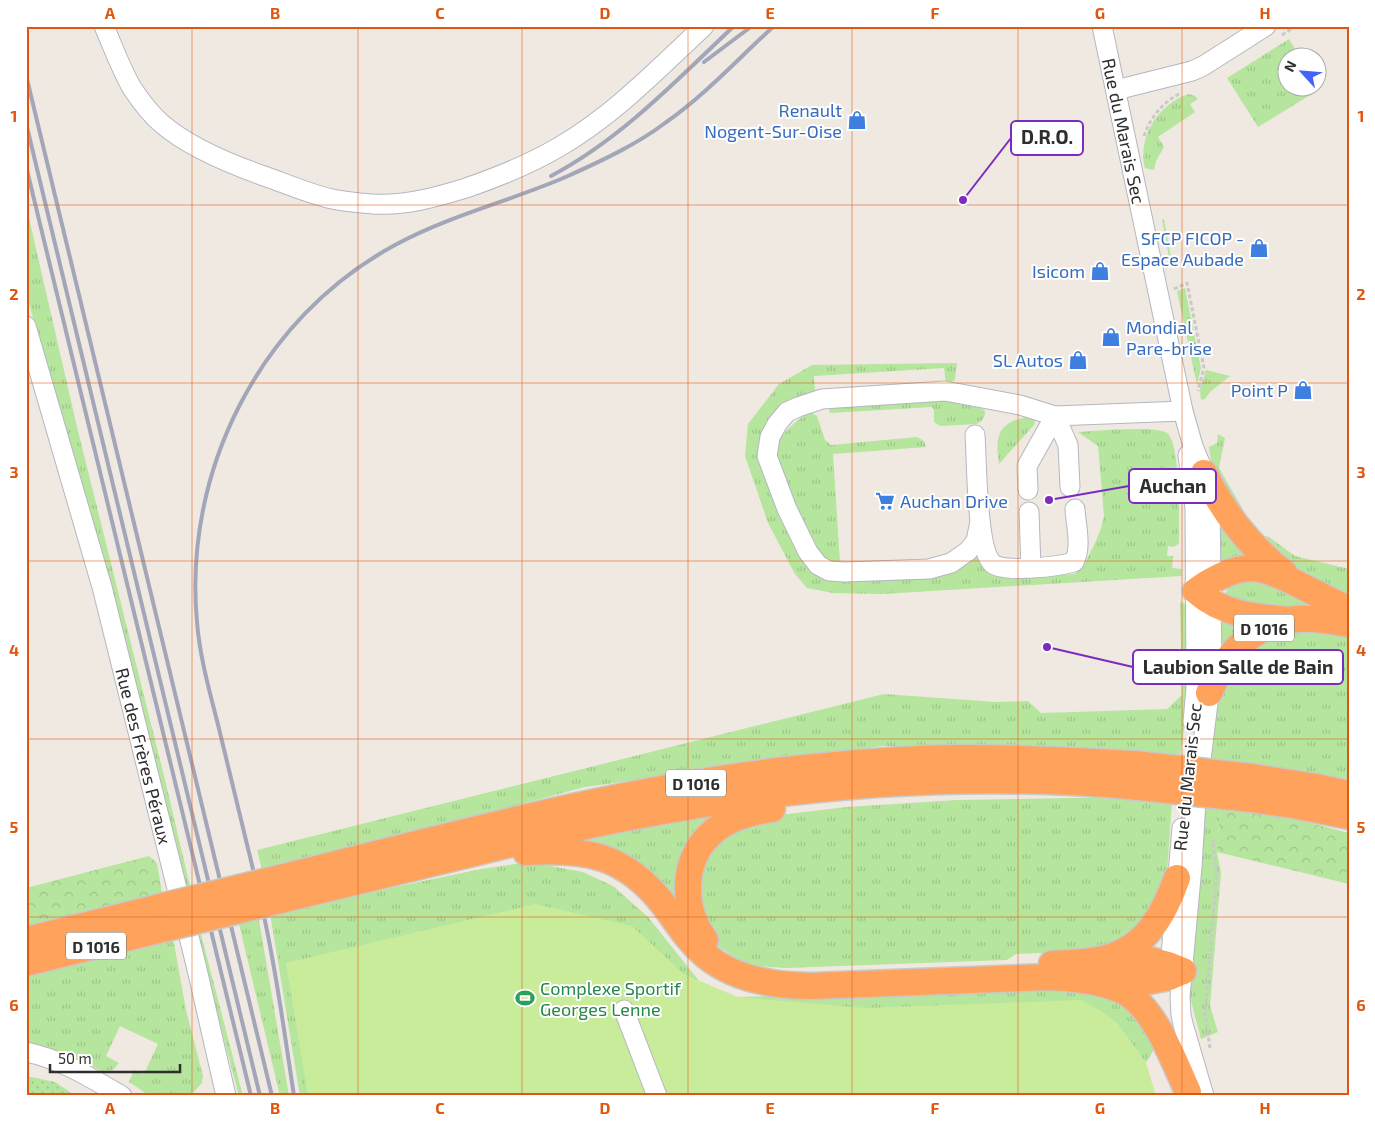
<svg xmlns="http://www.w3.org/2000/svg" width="1375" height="1122" font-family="'Exo 2',sans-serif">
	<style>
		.grass { fill: url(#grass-tufts) }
		.forest { fill: url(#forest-crowns) }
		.park { fill: url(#park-dots) }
		.pitch { fill: #c9ec9a }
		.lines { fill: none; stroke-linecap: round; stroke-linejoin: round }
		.minor-casing { stroke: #b4b7c1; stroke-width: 21 }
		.highway-casing { stroke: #c9c9c9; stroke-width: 29 }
		.path { stroke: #c9c9c9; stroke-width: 3; stroke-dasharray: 4 2.5; stroke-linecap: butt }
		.minor { stroke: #fff; stroke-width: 19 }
		.highway { stroke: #ffa35c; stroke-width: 26 }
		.rail { stroke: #a3a6b8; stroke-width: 4 }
		.highway-bridge-casing { stroke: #c9c9c9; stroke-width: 29; stroke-linecap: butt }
		.highway-bridge { stroke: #ffa35c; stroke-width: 26 }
		.grid { fill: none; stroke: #df570e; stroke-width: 1; stroke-opacity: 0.55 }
		.labels { text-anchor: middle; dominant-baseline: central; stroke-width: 4; stroke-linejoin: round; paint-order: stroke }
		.shield { fill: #fff; stroke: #6d6d6d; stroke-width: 1 }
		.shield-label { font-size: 16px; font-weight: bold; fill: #2e2e2e }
		.shop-label { font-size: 18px; fill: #366cbe; stroke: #fff; text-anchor: end }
		.street-label { font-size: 18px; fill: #2e2e2e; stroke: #fff }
		.leisure-label { font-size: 18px; fill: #27864d; stroke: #fff; text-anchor: start }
		.leader { fill: none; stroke: #7b2cbf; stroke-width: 2 }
		.callout-dot { fill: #7b2cbf; stroke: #fff; stroke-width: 2 }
		.callout { fill: #fff; stroke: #7b2cbf; stroke-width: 2 }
		.callout-label { font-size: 19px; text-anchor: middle; font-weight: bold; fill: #2e2e2e }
		.neatline { fill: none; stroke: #df570e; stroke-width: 2 }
		.grid-label { font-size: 16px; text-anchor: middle; font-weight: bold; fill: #df570e }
	</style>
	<defs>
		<pattern id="grass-tufts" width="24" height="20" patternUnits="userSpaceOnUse" patternTransform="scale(1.25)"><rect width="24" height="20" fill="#b6e59e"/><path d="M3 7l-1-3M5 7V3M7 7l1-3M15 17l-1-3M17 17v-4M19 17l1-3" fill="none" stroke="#9dc588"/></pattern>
		<pattern id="forest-crowns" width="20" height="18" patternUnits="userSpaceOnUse" patternTransform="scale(1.25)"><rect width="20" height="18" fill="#b6e59e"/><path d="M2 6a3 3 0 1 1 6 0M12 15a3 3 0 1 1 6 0" fill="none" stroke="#9dc588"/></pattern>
		<pattern id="park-dots" width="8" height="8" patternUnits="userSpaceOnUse" patternTransform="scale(1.25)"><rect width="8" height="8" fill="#b6e59e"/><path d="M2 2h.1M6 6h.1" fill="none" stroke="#9dc588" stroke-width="1.8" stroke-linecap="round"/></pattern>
	</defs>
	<rect width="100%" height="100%" fill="#efe9e1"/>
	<g class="grass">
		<polygon points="1289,39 1300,57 1288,58 1288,88 1318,88 1318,86 1320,89 1258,127 1227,78"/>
		<path d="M1189 94 1195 96 1198 99 1190 104 1195 112 1158 137 1164 147 1156 161 1154 170 1145 168C1137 137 1159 103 1189 94Z"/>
		<polygon points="26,205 77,427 165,780 190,886 186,887 26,292"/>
		<polygon points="1162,219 1164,220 1172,263 1170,263"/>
		<polygon points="1185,288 1201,368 1197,385 1177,291"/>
		<path d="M957 363 955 380 946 385 944 368 814 376 815 393 805 398H795L786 403 767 425 808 564 949 572C961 568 969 563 977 553L998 575 1012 579 1074 574 1083 567 1096 541 1101 528 1104 516 1098 446 1078 432C1095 431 1156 425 1167 433 1181 443 1179 525 1179 544L1173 547 1168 546 1167 556H1173L1172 568 1182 569 1181 576 882 594 833 593 807 588 795 574 768 523 745 456 748 424 779 384 812 365Z"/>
		<polygon points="1206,370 1230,376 1210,392 1205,399 1201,400 1200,390"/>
		<path d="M941 400 981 408 985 411C985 418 983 420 977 424L940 426 934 422V410L932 407 830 413 829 410 830 406Z"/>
		<path d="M811 412 817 416 825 440 831 445 917 437 924 441 926 447 833 454 840 563 829 560 822 556 809 543 776 457C776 453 776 448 777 445 781 433 800 417 811 412Z"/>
		<path d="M1027 417 1033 418 1035 420 1034 425 999 464C995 437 997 423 1027 417Z"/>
		<polygon points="1218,434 1225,438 1219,468 1257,534 1269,537 1295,556 1349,569 1349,598 1324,590 1266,551 1212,467 1209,447 1217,443"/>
		<polygon points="1218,511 1254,562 1217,561"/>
		<path d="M1249 577 1312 604V607L1311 609 1243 604 1225 596C1228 583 1238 581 1249 577Z"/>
		<polygon points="1180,602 1191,606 1191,683 1180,756 1014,746 882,746 585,787 263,873 257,850 884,694 996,702 1028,701 1041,713 1167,709 1182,695"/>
		<polygon points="1217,616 1248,622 1221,651"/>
		<polygon points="1349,629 1349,779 1205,765 1212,707 1225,677 1272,633"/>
		<polygon points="1125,797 1172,801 1167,873 1162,898 1124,942 1068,957 1039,953 1016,954 1007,960 785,968 759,966 738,959 716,945 694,892 715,839 779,815 847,807 957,800"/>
		<polygon points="1203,805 1220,808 1217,852 1221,873 1210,1006 1218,1032 1201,1039 1189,993"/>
		<polygon points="719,811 681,903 577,839"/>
		<polygon points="529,862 583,872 613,886 648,917 699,981 737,997 1056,987 1115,994 1158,1042 1146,1063 1116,1022 853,1029 286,963 311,1096 300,1096 270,913 481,869"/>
		<polygon points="259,920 289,1096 280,1096 239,924"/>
		<polygon points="201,934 243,1096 239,1096 197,937"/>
		<polygon points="171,939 174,943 186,1010 203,1076 202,1083 190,1096 150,1096 129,1082 134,1070 144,1074 158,1044 120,1026 106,1056 119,1063 113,1070 102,1071 78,1060 47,1048 26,1044 26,976"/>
	</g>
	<g class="forest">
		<polygon points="1220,808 1287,817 1349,833 1349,884 1217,852"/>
		<polygon points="149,856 157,863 162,893 26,926 26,888"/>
	</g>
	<polygon class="park" points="26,1076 55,1082 76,1096 26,1096"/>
	<polygon class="pitch" points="535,904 632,926 684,974 737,997 865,1008 1081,1000 1101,1011 1116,1022 1146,1063 1156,1096 308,1096 286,963"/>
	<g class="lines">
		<g class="minor-casing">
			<g id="minor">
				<path d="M104 26C113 47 121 69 132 88 140 100 149 113 161 123 188 147 230 164 264 176 287 184 309 194 332 199 346 202 360 203 373 204 405 206 437 197 466 188 498 177 530 164 559 147 614 115 658 69 704 26"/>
				<polyline points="1102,26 1183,411 1193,446 1204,473 1210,498 1212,670 1196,801 1192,867 1180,997 1181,1015 1183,1024 1204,1096"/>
				<polyline points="1116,90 1192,71 1203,66 1266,26"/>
				<polyline points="26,326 102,587 196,965 226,1096"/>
				<polyline points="1055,416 1068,445 1070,487"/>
				<path d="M975 435C977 461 976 547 992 563 1002 574 1060 566 1074 562 1082 547 1076 526 1075 509"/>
				<polyline points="1188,455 1195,508 1196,688 1193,722"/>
				<polyline points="1028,490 1027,466 1055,416"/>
				<polyline points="1029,512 1031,568"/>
				<polyline points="980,522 976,541 968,551 951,563 929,569 845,572 829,571 818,565 808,552 787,509 767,456 770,437 777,424 787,412 798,407 822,399 945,391 1020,405 1055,416 1183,411"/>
				<polyline points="1169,978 1182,828"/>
				<polyline points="624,1010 657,1096"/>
				<path d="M26 1052C61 1059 91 1078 122 1096"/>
			</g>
		</g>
		<g class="highway-casing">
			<g id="highway">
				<path d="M1204 473C1224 513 1248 545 1284 573"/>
				<path d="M1290 620C1255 617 1223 615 1196 591 1209 581 1232 569 1249 568 1278 568 1319 598 1349 609"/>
				<path d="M1209 693C1224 655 1255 621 1299 619 1315 618 1332 621 1349 624"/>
				<polyline points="1252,777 1316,787 1349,794"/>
				<polyline points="1243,798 1293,805 1349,816"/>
				<path d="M526 852C586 848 625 855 664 905 677 922 688 941 705 955 735 980 774 986 812 986L1050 977C1075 979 1102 980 1125 992 1155 1009 1174 1061 1188 1092"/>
				<path d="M268 881C439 839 610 791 786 770 841 764 897 759 953 758 1014 757 1074 761 1134 764"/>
				<path d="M276 901C346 884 416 867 486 850 535 838 585 825 636 816 801 784 970 771 1139 787"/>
				<polyline points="26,940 164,906"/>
				<path d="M705 940C681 908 681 858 714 831 730 817 752 812 772 809"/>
				<path d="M1111 958C1137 956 1159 960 1183 971"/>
				<polyline points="26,963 167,928"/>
				<path d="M1052 964C1069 963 1088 963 1106 958 1146 948 1164 914 1177 878"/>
				<polyline points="1103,975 1149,981 1169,977 1183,971"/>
			</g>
		</g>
		<g class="path">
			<polyline points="1282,35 1296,26"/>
			<path d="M1144 136C1150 118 1162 103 1179 94"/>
			<polyline points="1174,289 1187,283 1204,368 1198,391"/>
			<polyline points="1210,1048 1205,1014 1217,871 1214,857 1213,840"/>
		</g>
		<use href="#minor" class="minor"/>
		<use href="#highway" class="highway"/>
		<g class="rail">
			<polyline points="704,62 752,26"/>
			<polyline points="26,75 272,1096"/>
			<polyline points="26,123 260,1096"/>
			<polyline points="26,166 251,1096"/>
			<path d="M551 176C621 139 677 80 734 26"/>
			<path d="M294 1096C284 1030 275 963 260 898 247 844 234 790 221 737 212 699 200 661 197 622 183 471 260 318 395 245 450 215 511 201 568 176 601 161 636 145 665 123 705 95 738 59 774 26"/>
		</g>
		<g class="highway-bridge-casing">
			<g id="highway-bridge">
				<polyline points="1134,764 1252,777"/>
				<polyline points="1139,787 1243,798"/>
				<polyline points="164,906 268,881"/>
				<polyline points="167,928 276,901"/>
			</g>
		</g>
		<use href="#highway-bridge" class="highway-bridge"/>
	</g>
	<path class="grid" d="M192 26V1096M358 26V1096M522 26V1096M688 26V1096M852 26V1096M1018 26V1096M1182 26V1096M26 205H1349M26 383H1349M26 561H1349M26 739H1349M26 917H1349"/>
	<defs>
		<g id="shop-bare" transform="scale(1.5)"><path d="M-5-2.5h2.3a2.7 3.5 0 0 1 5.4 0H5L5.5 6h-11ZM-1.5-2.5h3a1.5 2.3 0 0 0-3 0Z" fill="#3f7fe0" stroke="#fff" stroke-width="2.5" paint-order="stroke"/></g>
		<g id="supermarket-bare" transform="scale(1.5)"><path d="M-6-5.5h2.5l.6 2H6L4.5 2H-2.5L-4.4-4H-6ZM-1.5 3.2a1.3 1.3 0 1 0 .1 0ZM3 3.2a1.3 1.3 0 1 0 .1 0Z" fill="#3f7fe0" stroke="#fff" stroke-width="2.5" paint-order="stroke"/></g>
		<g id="stadium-bare" transform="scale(1.5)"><path d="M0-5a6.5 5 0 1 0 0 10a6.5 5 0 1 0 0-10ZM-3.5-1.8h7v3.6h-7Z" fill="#2e9e5b" stroke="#fff" stroke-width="2.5" paint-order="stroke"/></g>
	</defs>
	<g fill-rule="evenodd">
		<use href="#shop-bare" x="857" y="120"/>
		<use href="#shop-bare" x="1259" y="248"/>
		<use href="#shop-bare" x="1100" y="271"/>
		<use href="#shop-bare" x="1111" y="337"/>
		<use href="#shop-bare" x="1078" y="360"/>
		<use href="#shop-bare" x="1303" y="390"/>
		<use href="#supermarket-bare" x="885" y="501"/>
		<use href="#stadium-bare" x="525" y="998"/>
	</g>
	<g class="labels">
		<g class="shield">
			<rect x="1234" y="614.5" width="60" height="27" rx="4"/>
			<rect x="666" y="769.5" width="60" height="27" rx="4"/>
			<rect x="66" y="932.5" width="60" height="27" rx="4"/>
		</g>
		<g class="shield-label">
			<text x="1264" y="628">D 1016</text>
			<text x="696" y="783">D 1016</text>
			<text x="96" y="946">D 1016</text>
		</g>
		<g class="shop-label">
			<text x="842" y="110">Renault<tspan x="842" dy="21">Nogent-Sur-Oise</tspan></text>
			<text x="1244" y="238">SFCP FICOP -<tspan x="1244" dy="21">Espace Aubade</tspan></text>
			<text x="1085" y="271">Isicom</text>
			<text x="1126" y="327" text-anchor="start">Mondial<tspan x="1126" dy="21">Pare-brise</tspan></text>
			<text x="1063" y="360">SL Autos</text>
			<text x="1288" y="390">Point P</text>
			<text x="900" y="501" text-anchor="start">Auchan Drive</text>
		</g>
		<g class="street-label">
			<text transform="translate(1124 131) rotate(78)">Rue du Marais Sec</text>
			<text transform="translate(144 756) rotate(76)">Rue des Frères Péraux</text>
			<text transform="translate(1187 777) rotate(-84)">Rue du Marais Sec</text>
		</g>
		<g class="leisure-label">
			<text x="540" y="988">Complexe Sportif<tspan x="540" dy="21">Georges Lenne</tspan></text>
		</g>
	</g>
	<path class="leader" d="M963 200L1011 138M1049 500L1129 486M1047 647L1133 667"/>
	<g class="callout-dot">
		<circle cx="963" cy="200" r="5"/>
		<circle cx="1049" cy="500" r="5"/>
		<circle cx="1047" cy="647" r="5"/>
	</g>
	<g class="callout">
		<rect x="1011" y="121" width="72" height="34" rx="5"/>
		<rect x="1129" y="469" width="87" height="34" rx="5"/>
		<rect x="1133" y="650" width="210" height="34" rx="5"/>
	</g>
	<g class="callout-label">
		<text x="1047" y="144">D.R.O.</text>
		<text x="1173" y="493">Auchan</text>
		<text x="1238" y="674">Laubion Salle de Bain</text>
	</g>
	<rect width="1375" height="1122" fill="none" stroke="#ffffff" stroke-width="55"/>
	<g transform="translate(1302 72) rotate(296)"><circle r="24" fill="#ffffff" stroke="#ababab"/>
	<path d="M0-4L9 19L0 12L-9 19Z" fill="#4264fb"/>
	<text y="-8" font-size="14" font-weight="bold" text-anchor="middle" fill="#2e2e2e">N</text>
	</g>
	<path d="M50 1064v8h130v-8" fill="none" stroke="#2e2e2e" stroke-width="2.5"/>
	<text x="58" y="1064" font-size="15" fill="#2e2e2e" stroke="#ffffff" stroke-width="4" paint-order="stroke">50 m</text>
	<rect x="28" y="28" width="1320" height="1066" class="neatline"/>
	<g class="grid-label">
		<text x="110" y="19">A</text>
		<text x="275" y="19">B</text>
		<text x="440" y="19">C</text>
		<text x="605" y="19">D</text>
		<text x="770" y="19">E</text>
		<text x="935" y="19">F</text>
		<text x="1100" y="19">G</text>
		<text x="1265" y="19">H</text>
		<text x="14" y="122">1</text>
		<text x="1361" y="122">1</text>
		<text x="14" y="300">2</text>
		<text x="1361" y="300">2</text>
		<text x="14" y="478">3</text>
		<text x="1361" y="478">3</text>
		<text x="14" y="656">4</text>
		<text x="1361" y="656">4</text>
		<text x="14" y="833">5</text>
		<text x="1361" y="833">5</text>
		<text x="14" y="1011">6</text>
		<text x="1361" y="1011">6</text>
		<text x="110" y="1114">A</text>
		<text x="275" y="1114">B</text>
		<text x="440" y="1114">C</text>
		<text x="605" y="1114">D</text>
		<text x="770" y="1114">E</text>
		<text x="935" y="1114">F</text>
		<text x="1100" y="1114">G</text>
		<text x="1265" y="1114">H</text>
	</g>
</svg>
